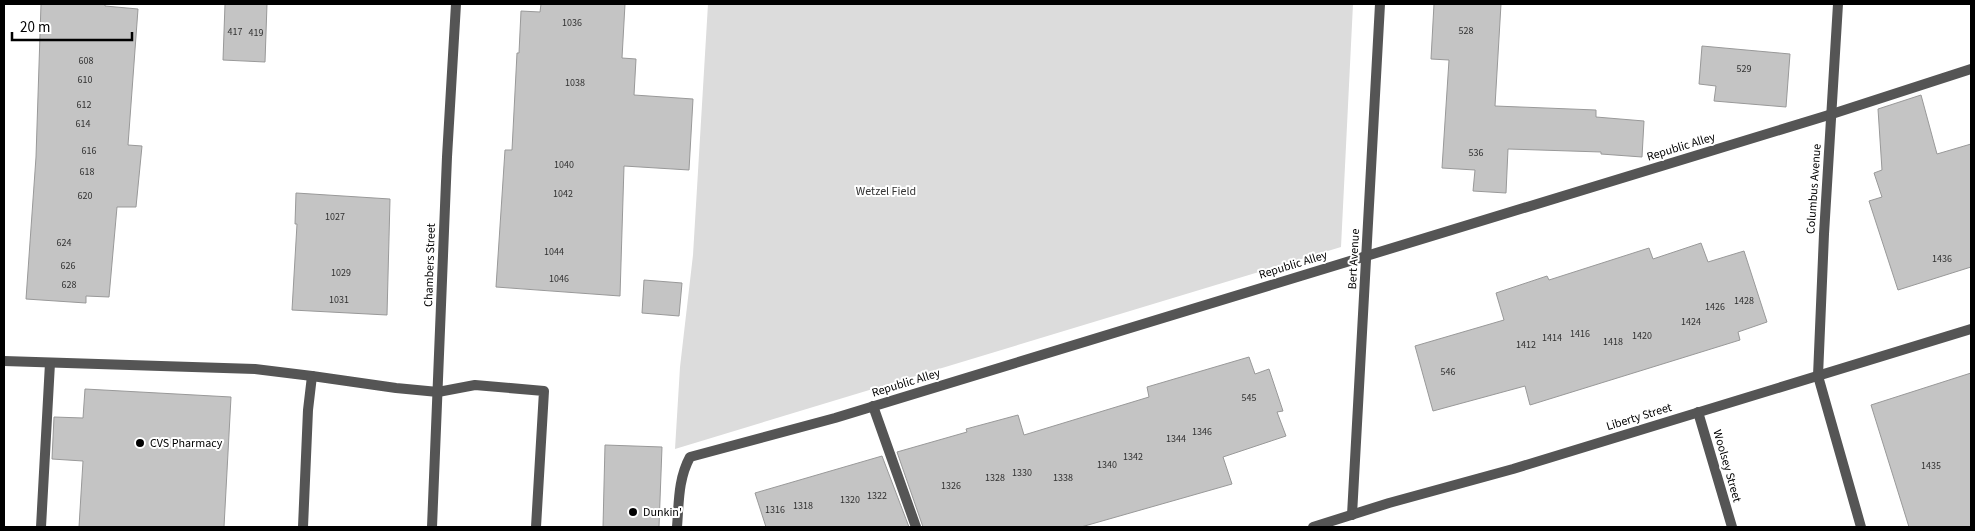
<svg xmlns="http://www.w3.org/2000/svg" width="1975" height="531" font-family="'Source Sans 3',sans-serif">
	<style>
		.green { fill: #dcdcdc }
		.building { fill: #c4c4c4; stroke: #999 }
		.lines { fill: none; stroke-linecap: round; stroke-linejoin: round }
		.service { stroke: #555; stroke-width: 10 }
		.minor { stroke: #555; stroke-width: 10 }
		.tertiary { stroke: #555; stroke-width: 10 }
		.poi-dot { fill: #000; stroke: #fff; stroke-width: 2 }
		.labels { text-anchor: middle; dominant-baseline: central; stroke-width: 4; stroke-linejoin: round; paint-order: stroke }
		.number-label { font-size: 10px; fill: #313131 }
		.street-label { font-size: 12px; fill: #000; stroke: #fff }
		.park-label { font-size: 12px; fill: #333; stroke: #fff }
		.poi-label { font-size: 12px; fill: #000; stroke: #fff; text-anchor: start }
	</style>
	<rect width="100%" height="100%" fill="#fff"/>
	<polygon class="green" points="708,4 1353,4 1341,247 675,449 680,367 693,255"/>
	<g class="building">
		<polygon points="41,4 105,4 105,6 138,9 128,145 142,146 136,207 117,207 109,297 86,296 86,303 26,299 36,157"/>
		<polygon points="225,4 267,4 265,62 223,60"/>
		<polygon points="541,4 625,4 622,58 636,59 634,95 693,99 689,170 624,166 620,296 496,287 505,150 512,150 517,53 519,53 521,11 540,12"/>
		<polygon points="1434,4 1501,4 1495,106 1596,110 1596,117 1644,121 1642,157 1601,154 1601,152 1508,149 1506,193 1473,191 1475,170 1442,168 1449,60 1431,59"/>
		<polygon points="1702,46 1790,54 1786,107 1714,101 1716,86 1699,84"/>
		<polygon points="1921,95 1937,154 1971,144 1971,267 1898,290 1869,201 1882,197 1874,173 1882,170 1878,109"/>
		<polygon points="296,193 390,199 387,315 292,310 297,224 295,224"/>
		<polygon points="1701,243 1708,262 1744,251 1767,322 1738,332 1740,340 1530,405 1525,386 1433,411 1415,346 1504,320 1496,293 1547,276 1549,280 1649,248 1653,259"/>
		<polygon points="644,280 682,283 679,316 642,313"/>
		<polygon points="1249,357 1255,374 1269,369 1283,411 1277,412 1286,436 1223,457 1232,484 1081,527 923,527 897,452 967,432 966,429 1018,415 1024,435 1149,397 1147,387"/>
		<polygon points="1971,373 1971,527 1909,527 1871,405"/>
		<polygon points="85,389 231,397 224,527 79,527 83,461 52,459 54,417 83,418"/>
		<polygon points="605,445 662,447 659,527 603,527"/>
		<polygon points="882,456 909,527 766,527 755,493"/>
	</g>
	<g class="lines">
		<g class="service">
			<polyline points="4,361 255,369 312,376"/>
			<polyline points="1818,376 1861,527"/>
			<polyline points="873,406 916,527"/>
			<polyline points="41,527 50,363"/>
			<polyline points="303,527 308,410 312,376 396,388 438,392 475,385 544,391 536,527"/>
			<path d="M677 527C679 503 678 479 690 457L835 418 1832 114 1971 69"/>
		</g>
		<g class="minor">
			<polyline points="1818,376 1824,234 1838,4"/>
			<polyline points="1698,412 1732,527"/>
			<polyline points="1352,515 1380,4"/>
		</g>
		<g class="tertiary">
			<polyline points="432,527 447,157 456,4"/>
			<polyline points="1313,527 1389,503 1513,469 1971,329"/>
		</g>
	</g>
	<g class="poi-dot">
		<circle cx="140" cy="443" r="5"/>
		<circle cx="633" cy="512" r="5"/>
	</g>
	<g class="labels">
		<g class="number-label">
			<text x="572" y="23">1036</text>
			<text x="1466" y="31">528</text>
			<text x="235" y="32">417</text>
			<text x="256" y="33">419</text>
			<text x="86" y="61">608</text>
			<text x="1744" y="69">529</text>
			<text x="85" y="80">610</text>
			<text x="575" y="83">1038</text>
			<text x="84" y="105">612</text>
			<text x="83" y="124">614</text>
			<text x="89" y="151">616</text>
			<text x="1476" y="153">536</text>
			<text x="564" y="165">1040</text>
			<text x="87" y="172">618</text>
			<text x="563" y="194">1042</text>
			<text x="85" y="196">620</text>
			<text x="335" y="217">1027</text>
			<text x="64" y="243">624</text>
			<text x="554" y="252">1044</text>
			<text x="1942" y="259">1436</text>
			<text x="68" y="266">626</text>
			<text x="341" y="273">1029</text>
			<text x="559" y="279">1046</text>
			<text x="69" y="285">628</text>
			<text x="339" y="300">1031</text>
			<text x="1744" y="301">1428</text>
			<text x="1715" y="307">1426</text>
			<text x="1691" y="322">1424</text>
			<text x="1580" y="334">1416</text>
			<text x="1642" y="336">1420</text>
			<text x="1552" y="338">1414</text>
			<text x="1613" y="342">1418</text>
			<text x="1526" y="345">1412</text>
			<text x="1448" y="372">546</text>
			<text x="1249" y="398">545</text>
			<text x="1202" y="432">1346</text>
			<text x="1176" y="439">1344</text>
			<text x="1133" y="457">1342</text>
			<text x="1107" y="465">1340</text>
			<text x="1931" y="466">1435</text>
			<text x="1022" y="473">1330</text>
			<text x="995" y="478">1328</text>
			<text x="1063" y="478">1338</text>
			<text x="951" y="486">1326</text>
			<text x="877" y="496">1322</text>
			<text x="850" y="500">1320</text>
			<text x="803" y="506">1318</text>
			<text x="775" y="510">1316</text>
		</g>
		<g class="street-label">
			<text transform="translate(1681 147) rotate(-17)">Republic Alley</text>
			<text transform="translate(1814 189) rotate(-86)">Columbus Avenue</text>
			<text transform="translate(1354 259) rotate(-87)">Bert Avenue</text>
			<text transform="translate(430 265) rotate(-88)">Chambers Street</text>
			<text transform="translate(1293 265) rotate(-17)">Republic Alley</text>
			<text transform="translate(906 383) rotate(-17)">Republic Alley</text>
			<text transform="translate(1639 417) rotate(-17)">Liberty Street</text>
			<text transform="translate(1727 466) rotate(74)">Woolsey Street</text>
		</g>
		<g class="park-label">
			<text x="886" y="191">Wetzel Field</text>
		</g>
		<g class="poi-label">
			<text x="150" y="443">CVS Pharmacy</text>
			<text x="643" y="512">Dunkin'</text>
		</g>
	</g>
	<rect width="1975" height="531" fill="none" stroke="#000000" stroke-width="10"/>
	<path d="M12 32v8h120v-8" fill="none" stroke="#000000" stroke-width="2.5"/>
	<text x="20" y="32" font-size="15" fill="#000000" stroke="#ffffff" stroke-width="4" paint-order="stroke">20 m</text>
</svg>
